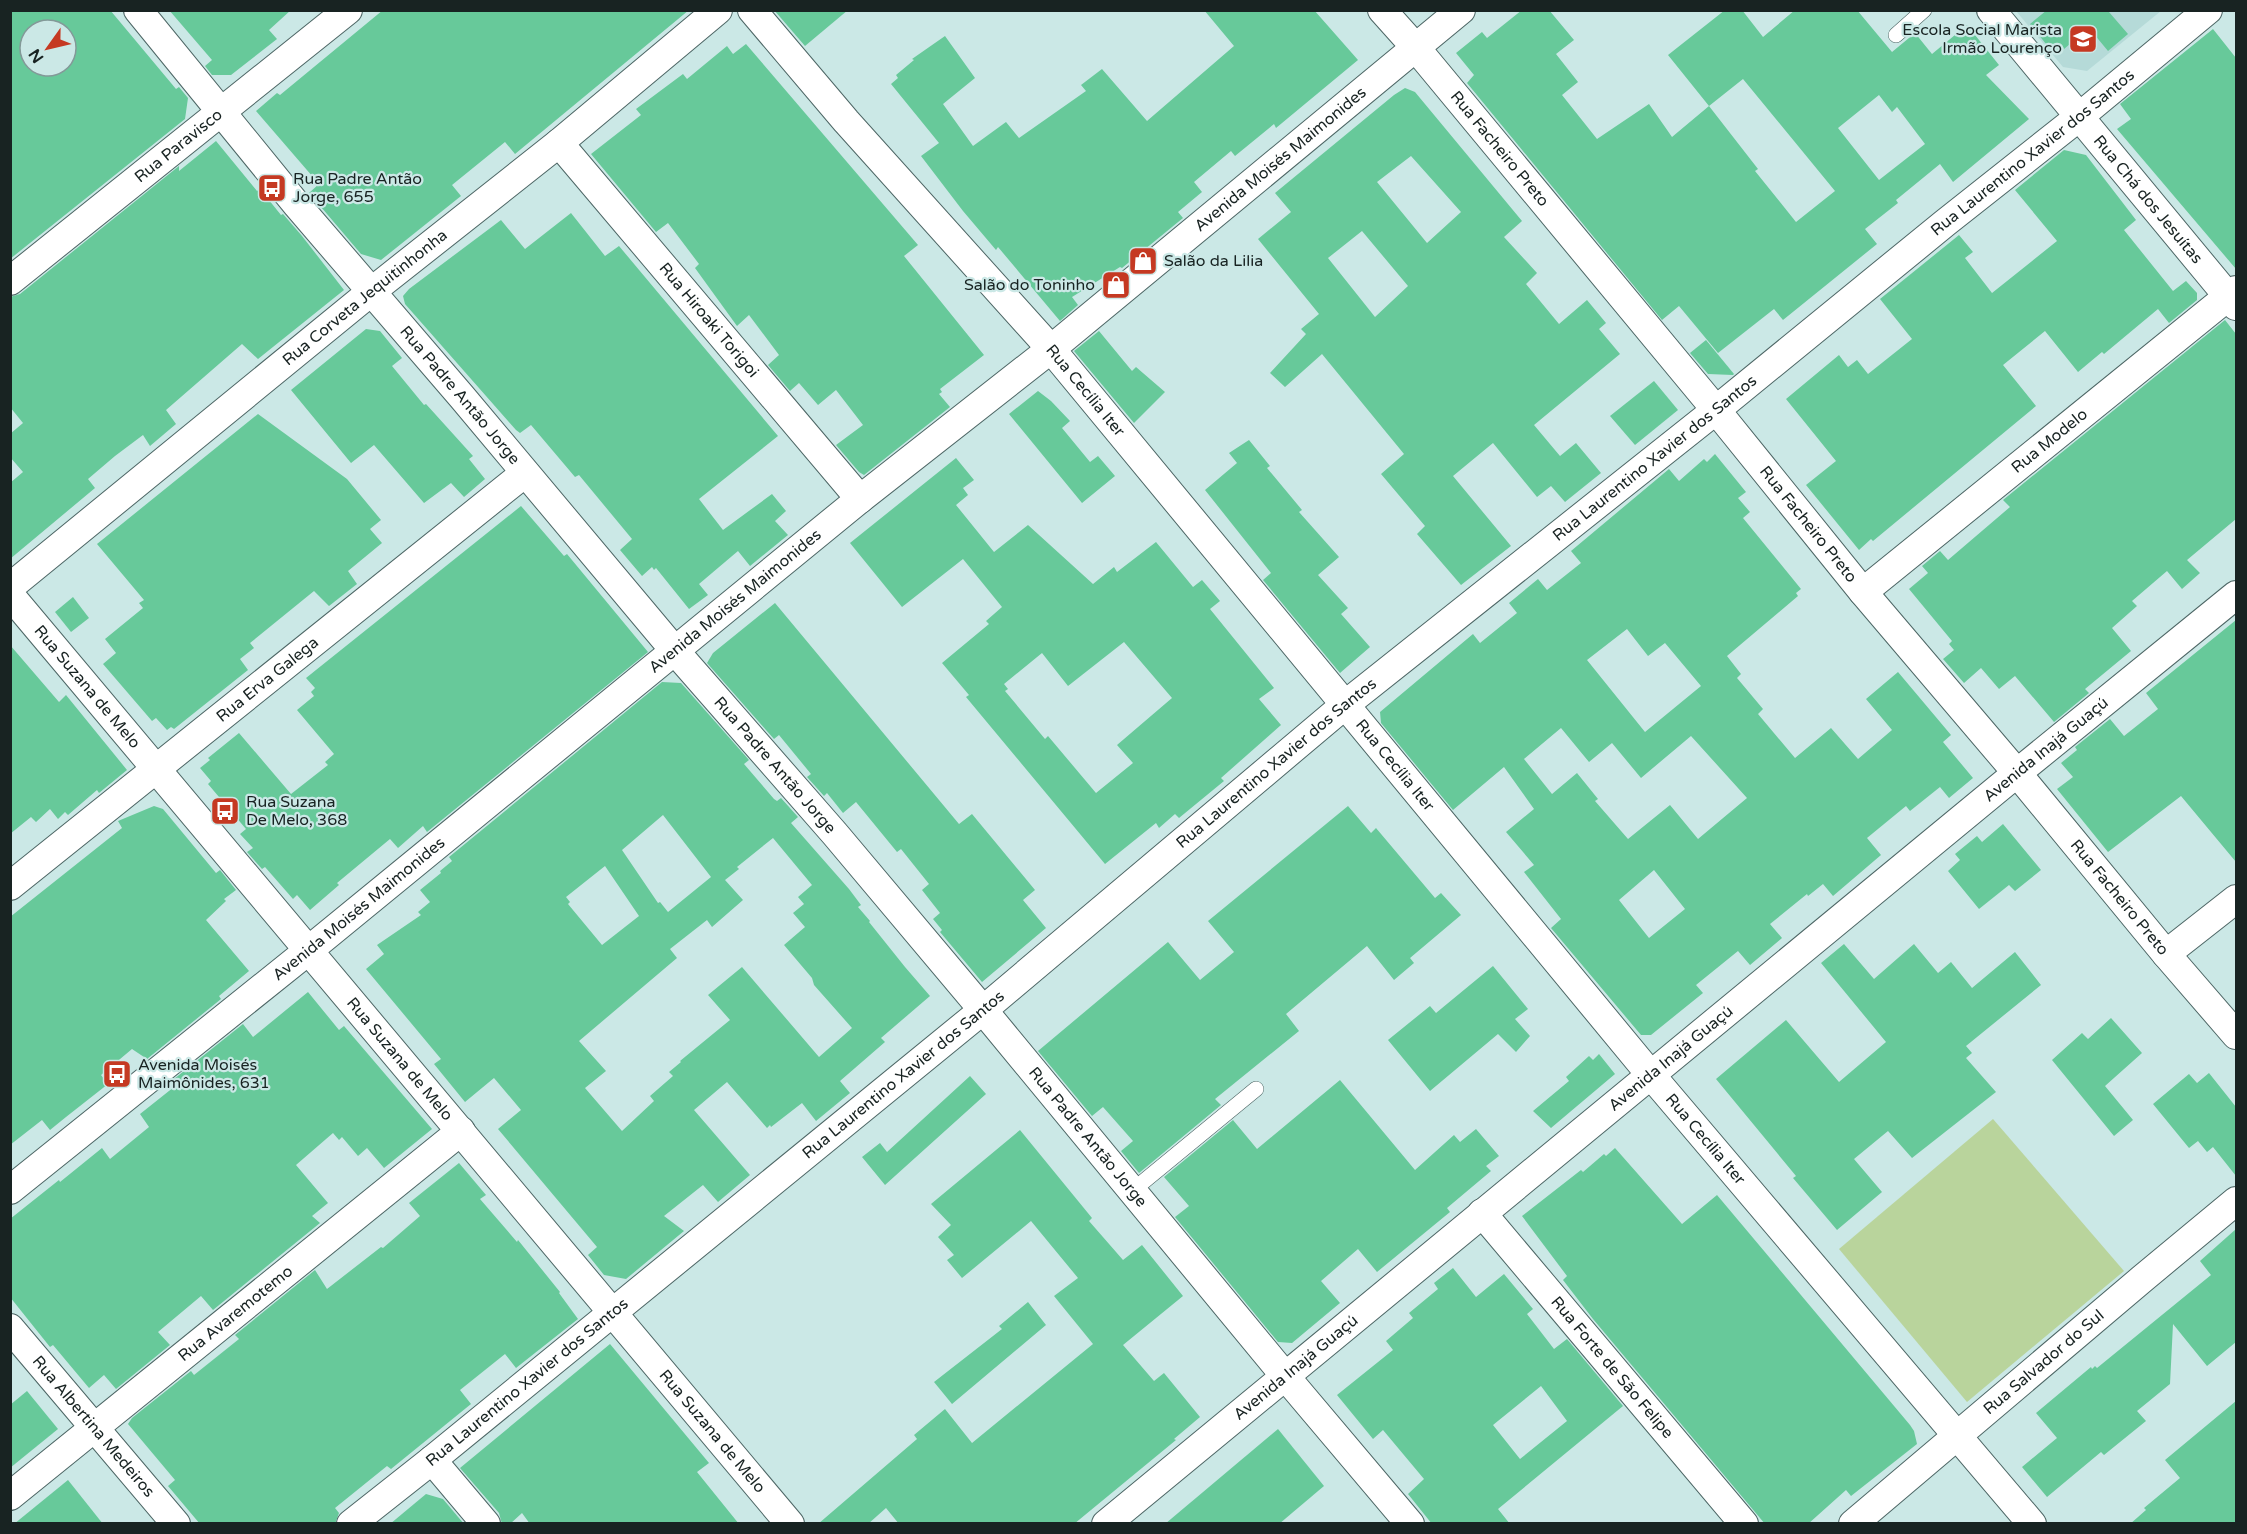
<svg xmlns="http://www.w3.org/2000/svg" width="2247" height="1534" font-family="'Varela Round',sans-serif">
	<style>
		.built { fill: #b5dad8 }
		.green { fill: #b9d49c }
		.building { fill: #67c99a; fill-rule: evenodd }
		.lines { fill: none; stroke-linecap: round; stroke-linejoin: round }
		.service-casing { stroke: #4d6665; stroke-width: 16 }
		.minor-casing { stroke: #4d6665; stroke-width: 30 }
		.service { stroke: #fff; stroke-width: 15 }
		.minor { stroke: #fff; stroke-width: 28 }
		.labels { text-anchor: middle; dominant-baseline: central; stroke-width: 4.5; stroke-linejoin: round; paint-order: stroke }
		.poi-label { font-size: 16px; fill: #182322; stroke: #cbe8e6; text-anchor: start }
		.street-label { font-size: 16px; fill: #182322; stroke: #cbe8e6 }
	</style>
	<rect width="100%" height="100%" fill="#cbe8e6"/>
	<polygon class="built" points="2016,11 2161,11 2087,71 2063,67"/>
	<polygon class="green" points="1993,1119 2124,1271 1967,1402 1839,1249"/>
	<g class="building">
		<path d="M10 10H110L176 89 179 87 188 98 185 119 10 259ZM30 30H66V66H30Z"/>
		<polygon points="169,10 291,10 269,30 277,39 231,75 212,75 205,66 212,60"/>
		<polygon points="383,10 689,10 515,154 505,142 452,185 461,196 381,260 361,254 310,194 309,193 319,184 256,111 277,93 280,95"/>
		<polygon points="774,10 848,10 805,46"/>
		<polygon points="1204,10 1314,10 1358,60 1276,128 1274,124 1235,156 1231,151 1194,182 1202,192 1178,212 1183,218 1122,268 1120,267 1072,297 1078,305 1060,321 998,247 996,250 963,211 921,156 939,143 891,84 898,78 896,75 914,60 912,59 945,36 975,78 943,104 973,146 1006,122 1019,138 1086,91 1081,85 1102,69 1147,121 1234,46"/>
		<path d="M1522 10H1549L1574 40 1556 54 1578 82 1562 95 1597 139 1649 104 1672 137 1709 106 1758 169 1755 171 1796 222 1835 191 1743 79 1709 106 1668 55 1725 10H1742L1763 37 1795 10H1857L1892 52 1915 33 1932 54 1967 25 1999 65 1986 75 2029 119 1953 182 1940 164 1896 200 1898 203 1865 229 1877 244 1783 320 1774 309 1718 353 1679 306 1662 320 1467 83 1474 75 1456 53 1482 32 1487 38ZM1879 95 1892 112 1897 107 1925 144 1879 180 1838 128Z"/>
		<polygon points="2047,10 2111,10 2109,12 2128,34 2108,51 2089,28 2064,49 2063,47 2054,54 2030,24"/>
		<polygon points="2213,29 2236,58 2236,269 2117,129 2131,119 2120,104"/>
		<polygon points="746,44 918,245 904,256 984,355 940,389 942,392 939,394 950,407 864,475 859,472 836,445 863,425 836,390 818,405 799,383 790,391 768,365 779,355 749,315 737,326 695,268 699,264 668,223 656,232 591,154 641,115 636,109 683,74 687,79 727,46 733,54"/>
		<path d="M1405 88 1415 92 1522 221 1504 237 1537 273 1526 284 1559 324 1587 300 1606 323 1599 329 1620 354 1534 425 1560 456 1576 443 1601 473 1565 502 1551 486 1537 497 1493 443 1453 476 1511 546 1461 585 1417 534 1425 526 1381 474 1404 454 1322 354 1285 387 1270 373 1306 334 1301 329 1319 314 1258 239 1291 212 1275 193 1394 95ZM1411 156 1461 212 1427 243 1377 182ZM1362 231 1408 286 1375 317 1328 258Z"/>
		<polygon points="216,141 257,191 260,189 281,215 283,214 302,236 344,290 258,359 242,344 166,410 176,424 150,446 143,435 115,456 88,479 95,488 10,559 10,483 23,472 10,457 10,434 23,423 10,407 10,297 20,294 179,166 179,171"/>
		<polygon points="2064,150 2086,155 2136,220 2124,230 2173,291 2186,281 2197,293 2197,300 2169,323 2158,309 2104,354 2102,352 2078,372 2045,331 2003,365 2036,406 1873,541 1871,539 1859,550 1806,485 1836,461 1786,399 1839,355 1848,367 1857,360 1868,374 1912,339 1880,299 1959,235 1973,252 1965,258 1992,293 2057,241 2015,190"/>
		<polygon points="571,213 605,256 619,246 778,436 699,499 723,530 772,494 786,511 775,521 788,535 750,566 738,551 699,584 708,595 689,609 656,568 654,570 652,567 642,576 620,550 632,539 579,475 575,477 531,425 520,433 516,430 405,304 403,296 409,289 501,220 525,249"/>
		<polygon points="2225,320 2236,334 2236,519 2187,560 2200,573 2182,589 2167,571 2132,601 2137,606 2112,628 2131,651 2085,689 2089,693 2054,722 2015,676 1999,689 1981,668 1964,683 1943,659 1954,650 1949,644 1952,641 1909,589 1928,573 1922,566 1940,551 1948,560 2010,507 2003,500"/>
		<polygon points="366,329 380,331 402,358 392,366 424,405 426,404 473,456 469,459 485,479 464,497 451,483 424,503 374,445 351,463 291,390"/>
		<polygon points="1099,331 1132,371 1136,367 1165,392 1134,423 1074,351"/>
		<polygon points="1706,340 1734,374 1733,375 1708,374 1690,353"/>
		<polygon points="1654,381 1678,410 1635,445 1610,416"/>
		<polygon points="1038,391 1051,401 1070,421 1062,428 1090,462 1098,456 1115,476 1082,503 1009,414"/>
		<polygon points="258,414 347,479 381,520 370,529 382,543 348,571 357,584 329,606 314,591 250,643 254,648 240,659 248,670 174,729 171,727 167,730 156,718 152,721 103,664 116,653 105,639 143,608 139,603 144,600 97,544"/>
		<polygon points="1249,440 1270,466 1267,468 1302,510 1299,512 1339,557 1318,575 1348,608 1341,614 1370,647 1340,673 1263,580 1271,573 1205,490 1237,463 1229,453"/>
		<path d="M1715 454 1746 492 1738 498 1750 512 1743 518 1801 589 1796 593 1798 596 1727 656 1741 674 1737 678 1763 709 1758 714 1795 758 1831 728 1858 759 1892 730 1866 699 1898 672 1951 735 1943 742 1973 778 1949 798 1940 787 1910 811 1906 806 1867 838 1881 855 1833 896 1823 884 1808 896 1807 894 1770 924 1782 938 1750 965 1738 951 1696 985 1703 993 1651 1035H1641L1551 928 1561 919 1524 872 1534 865 1506 832 1534 809 1504 767 1453 810 1381 723 1380 712 1473 634 1480 643 1517 613 1509 603 1538 579 1547 590 1581 563 1571 551 1669 469 1679 481 1704 459 1707 462ZM1627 629 1648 656 1665 643 1701 686 1645 732 1587 660ZM1561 728 1589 762 1612 743 1641 778 1691 736 1747 798 1698 839 1670 805 1628 839 1595 801 1598 799 1577 773 1552 794 1524 759ZM1654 870 1685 909 1649 938 1619 900Z"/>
		<path d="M956 458 974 480 963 488 968 495 956 505 994 552 1028 525 1093 584 1114 567 1117 572 1156 542 1193 587 1202 580 1220 601 1210 609 1274 688 1259 699 1281 725 1221 778 1224 781 1179 818 1175 814 1159 828 1156 823 1105 864 966 697 969 695 942 663 989 624 986 621 1002 607 963 559 902 607 850 543ZM1124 642 1172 698 1117 745 1133 763 1096 793 1048 736 1045 739 1005 691 1008 689 1004 684 1042 653 1068 686Z"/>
		<polygon points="521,506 564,556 567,554 648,652 427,832 423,826 398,848 390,839 337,883 339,885 310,910 297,895 293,899 265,867 262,869 247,852 253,848 240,834 246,829 208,784 211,781 200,768 210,760 208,758 239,733 291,794 328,765 325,762 334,754 297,710 314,696 311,692 315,688 306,678"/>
		<polygon points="73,597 89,618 71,632 55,612"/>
		<polygon points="775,603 959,824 972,814 1035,890 1023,900 1046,928 982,982 940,932 942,930 933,919 940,913 922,890 929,884 901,849 897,852 856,802 843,813 827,793 824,796 807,777 811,774 779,735 774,739 707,663 713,653"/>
		<polygon points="2236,620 2236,862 2181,796 2108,852 2057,789 2073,777 2061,763 2077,750 2075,747 2110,719 2124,736 2158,709 2146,693"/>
		<polygon points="10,645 59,702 66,695 127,770 99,793 97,790 68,815 65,812 58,819 50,809 36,822 31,817 10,834"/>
		<path d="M662 682 681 683 749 760 744 764 774 799 777 801 781 798 798 817 791 823 849 889 861 905 858 907 870 921 869 922 905 967 930 996 881 1038 885 1042 840 1081 850 1093 816 1121 802 1103 771 1127 770 1125 767 1128 727 1082 694 1110 750 1175 718 1202 703 1185 664 1216 684 1231 626 1279 604 1275 588 1255 597 1247 498 1129 521 1110 494 1078 465 1102 434 1064 441 1059 366 969 384 954 377 945 421 915 418 912 430 902 420 890 441 873 440 871 452 861 449 857ZM663 815 711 877 668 912 660 902 658 903 622 850ZM773 838 812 885 798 897 804 904 793 913 805 927 784 945 812 978 814 985 852 1028 819 1057 742 967 708 995 730 1020 680 1061 681 1062 669 1072 673 1076 650 1096 654 1101 622 1131 585 1088 606 1071 579 1041 677 958 670 949 707 920 712 927 743 900 725 880 739 869 737 867ZM605 866 639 916 602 945 568 904 570 902 566 897Z"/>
		<polygon points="154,806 163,809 216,873 220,870 236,890 224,899 226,901 206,920 249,971 219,996 221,999 147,1059 132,1049 101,1075 108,1084 66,1117 50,1130 42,1120 10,1145 10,917 122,828 118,821"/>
		<polygon points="1348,806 1371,833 1376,828 1435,898 1441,893 1461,915 1410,958 1414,963 1394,980 1367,946 1286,1014 1299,1031 1215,1099 1221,1105 1139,1173 1121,1151 1133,1141 1103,1107 1092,1116 1038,1051 1168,942 1200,980 1234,952 1208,921"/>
		<polygon points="2003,824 2041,870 2015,891 2009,885 1979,909 1948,871 1960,860 1955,854 1977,836 1982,842"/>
		<polygon points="1844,944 1874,979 1914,944 1938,973 1951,962 1972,988 2015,952 2041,985 1966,1046 1972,1053 1966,1058 1996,1092 1912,1158 1888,1131 1854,1159 1882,1192 1837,1230 1793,1178 1796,1176 1716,1079 1786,1020 1839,1082 1886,1042 1821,963"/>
		<polygon points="1493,966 1528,1009 1515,1019 1530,1036 1516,1052 1498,1034 1430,1091 1388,1040 1430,1006 1436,1013"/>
		<polygon points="308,992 339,1030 344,1026 432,1129 384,1168 367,1148 358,1156 342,1137 339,1140 333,1133 296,1165 328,1203 312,1216 320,1223 213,1310 201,1296 158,1332 170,1345 116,1389 104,1375 89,1388 53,1345 50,1347 10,1297 10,1219 59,1180 60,1182 102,1148 110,1159 149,1127 140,1114 179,1083 174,1079 243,1024 253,1037"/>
		<polygon points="2111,1018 2142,1053 2105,1086 2133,1120 2114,1136 2052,1060 2082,1033 2088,1039"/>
		<polygon points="1599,1054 1615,1074 1551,1128 1533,1111 1569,1081 1566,1077 1589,1056 1593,1060"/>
		<polygon points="2209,1073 2236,1107 2236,1176 2213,1147 2207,1152 2198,1141 2189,1148 2153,1104 2189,1074 2197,1083"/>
		<polygon points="970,1076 986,1094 885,1185 862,1157 880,1143 887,1152"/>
		<polygon points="1340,1080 1415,1170 1454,1135 1460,1142 1476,1129 1499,1156 1486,1166 1491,1171 1447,1208 1450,1212 1377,1272 1358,1249 1321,1281 1340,1303 1292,1343 1278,1342 1175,1217 1189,1206 1164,1177 1233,1120 1257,1149"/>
		<polygon points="1020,1130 1092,1218 1089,1221 1123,1260 1142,1245 1183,1296 1123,1345 1154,1381 1164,1373 1200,1417 1174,1439 1176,1440 1074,1524 899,1524 886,1508 868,1524 818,1524 917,1439 914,1435 945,1409 972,1443 1093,1344 1054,1296 1078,1278 1031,1221 962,1278 947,1260 954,1255 938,1237 951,1225 931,1204"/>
		<polygon points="1615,1148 1682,1224 1717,1195 1910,1425 1914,1431 1917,1444 1851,1496 1846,1490 1808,1524 1765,1524 1593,1319 1563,1280 1567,1276 1522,1216 1581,1170 1583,1172 1604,1154 1606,1156"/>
		<polygon points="459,1163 486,1195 480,1199 517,1242 518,1240 560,1292 559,1293 578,1319 516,1368 505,1354 460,1390 471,1404 391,1469 387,1466 335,1508 339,1513 335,1524 200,1524 168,1486 175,1480 128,1424 132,1418 191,1371 194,1375 239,1339 235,1335 315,1270 327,1289 381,1247 383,1248 420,1216 409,1203"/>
		<polygon points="2236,1229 2236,1342 2207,1366 2173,1324 2170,1384 2137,1411 2146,1421 2104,1455 2101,1452 2047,1497 2022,1467 2057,1438 2036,1413 2091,1367 2092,1369 2095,1366 2097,1368 2211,1275 2200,1261"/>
		<path d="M1453 1268 1476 1297 1504 1274 1533 1309 1527 1314 1554 1349 1567 1339 1623 1406 1498 1509 1510 1524H1432L1408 1494 1424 1479 1383 1430 1373 1439 1337 1395 1393 1350 1386 1341 1413 1318 1409 1313 1438 1289 1434 1283ZM1541 1386 1567 1421 1520 1459 1493 1425Z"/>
		<polygon points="1028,1302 1046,1325 952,1404 934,1382 1002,1329 999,1326"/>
		<polygon points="610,1344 709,1463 697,1472 739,1524 530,1524 522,1513 510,1524 502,1524 499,1513 460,1468"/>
		<polygon points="27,1391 58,1429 10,1468 10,1405"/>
		<polygon points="2236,1401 2236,1524 2130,1524 2146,1510 2144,1508 2180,1478 2165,1460"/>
		<polygon points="1278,1429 1324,1486 1279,1524 1165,1524"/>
		<polygon points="68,1480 103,1524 14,1524"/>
		<polygon points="426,1494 443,1499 464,1524 390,1524"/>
	</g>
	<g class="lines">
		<g class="service-casing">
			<g id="service">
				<polyline points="1896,35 1924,10"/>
				<polyline points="1132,1191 1256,1089"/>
			</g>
		</g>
		<g class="minor-casing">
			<g id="minor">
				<path id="s1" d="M138 10 297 205 462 397 675 651 835 834 983 1010 1285 1376 1410 1524"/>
				<path id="s2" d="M752 10 846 121 1051 349 1650 1074 2032 1524"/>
				<path id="s3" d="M1382 10 1416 48 1716 410 1863 592 2017 773 2166 954 2236 1035"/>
				<path id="s4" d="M1991 10 2236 306"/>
				<path id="s5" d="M559 143 860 499"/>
				<path id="s6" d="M10 281 348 10"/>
				<path id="s7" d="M10 587 372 291 559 143 718 10"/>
				<path id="s8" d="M1863 592 2236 290"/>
				<path id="s9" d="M10 595 790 1524"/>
				<path id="s10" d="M10 886 525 473"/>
				<polyline points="2166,954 2236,899"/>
				<path id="s11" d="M10 1190 309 950 860 499 1051 349 1461 10"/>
				<path id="s12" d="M1482 1213 1744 1524"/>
				<path id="s13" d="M10 1328 176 1524"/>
				<polyline points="432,1460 486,1524"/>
				<path id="s14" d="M10 1496 461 1131"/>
				<path id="s15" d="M351 1524 432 1460 983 1010 1346 704 1716 410 1945 223 2079 117 2208 10"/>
				<path id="s16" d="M1106 1524 2017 773 2236 595"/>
				<path id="s17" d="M1853 1524 2142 1279 2236 1201"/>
			</g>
		</g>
		<use href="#service" class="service"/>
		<use href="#minor" class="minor"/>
	</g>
	<defs>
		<g id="school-square" transform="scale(1.5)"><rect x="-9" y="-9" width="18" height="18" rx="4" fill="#c53922" stroke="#cbe8e6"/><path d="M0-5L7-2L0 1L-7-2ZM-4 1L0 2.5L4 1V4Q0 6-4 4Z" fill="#fff"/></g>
		<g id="bus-square" transform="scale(1.5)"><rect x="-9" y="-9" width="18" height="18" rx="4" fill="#c53922" stroke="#cbe8e6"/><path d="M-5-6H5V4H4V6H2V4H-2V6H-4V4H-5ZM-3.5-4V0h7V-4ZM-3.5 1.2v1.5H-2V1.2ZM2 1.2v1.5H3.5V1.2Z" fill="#fff"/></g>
		<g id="shop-square" transform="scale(1.5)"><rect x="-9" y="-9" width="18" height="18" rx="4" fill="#c53922" stroke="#cbe8e6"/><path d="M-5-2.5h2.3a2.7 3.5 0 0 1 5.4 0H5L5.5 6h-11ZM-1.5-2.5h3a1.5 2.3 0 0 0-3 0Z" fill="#fff"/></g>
	</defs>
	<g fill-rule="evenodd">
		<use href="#school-square" x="2083" y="39"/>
		<use href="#bus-square" x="272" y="188"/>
		<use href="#shop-square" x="1143" y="261"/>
		<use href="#shop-square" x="1116" y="285"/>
		<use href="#bus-square" x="225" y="811"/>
		<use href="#bus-square" x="117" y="1074"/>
	</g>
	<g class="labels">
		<g class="poi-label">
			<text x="2062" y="30" text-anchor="end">Escola Social Marista<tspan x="2062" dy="18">Irmão Lourenço</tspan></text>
			<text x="293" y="179">Rua Padre Antão<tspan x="293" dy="18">Jorge, 655</tspan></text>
			<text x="1164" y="261">Salão da Lilia</text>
			<text x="1095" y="285" text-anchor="end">Salão do Toninho</text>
			<text x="246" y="802">Rua Suzana<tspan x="246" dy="18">De Melo, 368</tspan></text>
			<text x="138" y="1065">Avenida Moisés<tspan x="138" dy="18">Maimônides, 631</tspan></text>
		</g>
		<g class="street-label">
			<text stroke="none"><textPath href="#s6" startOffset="216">Rua Paravisco</textPath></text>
			<text stroke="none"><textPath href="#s3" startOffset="182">Rua Facheiro Preto</textPath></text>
			<text stroke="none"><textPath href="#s15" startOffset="2170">Rua Laurentino Xavier dos Santos</textPath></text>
			<text stroke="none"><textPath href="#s11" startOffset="1636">Avenida Moisés Maimonides</textPath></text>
			<text stroke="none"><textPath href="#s4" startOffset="246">Rua Chá dos Jesuítas</textPath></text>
			<text stroke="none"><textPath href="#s7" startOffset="458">Rua Corveta Jequitinhonha</textPath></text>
			<text stroke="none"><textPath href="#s5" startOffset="232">Rua Hiroaki Torigoi</textPath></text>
			<text stroke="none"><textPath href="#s2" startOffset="506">Rua Cecília Iter</textPath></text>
			<text stroke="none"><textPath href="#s1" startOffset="502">Rua Padre Antão Jorge</textPath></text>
			<text stroke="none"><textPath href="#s8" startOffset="240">Rua Modelo</textPath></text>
			<text stroke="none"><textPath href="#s15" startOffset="1684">Rua Laurentino Xavier dos Santos</textPath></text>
			<text stroke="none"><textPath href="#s3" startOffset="668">Rua Facheiro Preto</textPath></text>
			<text stroke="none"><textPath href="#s11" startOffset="934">Avenida Moisés Maimonides</textPath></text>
			<text stroke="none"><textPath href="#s10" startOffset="330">Rua Erva Galega</textPath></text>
			<text stroke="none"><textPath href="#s9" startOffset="120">Rua Suzana de Melo</textPath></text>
			<text stroke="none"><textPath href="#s16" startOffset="1218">Avenida Inajá Guaçú</textPath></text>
			<text stroke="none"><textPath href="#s15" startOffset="1198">Rua Laurentino Xavier dos Santos</textPath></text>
			<text stroke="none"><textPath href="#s2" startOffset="992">Rua Cecília Iter</textPath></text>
			<text stroke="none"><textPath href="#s1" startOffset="988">Rua Padre Antão Jorge</textPath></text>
			<text stroke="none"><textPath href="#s3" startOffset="1154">Rua Facheiro Preto</textPath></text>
			<text stroke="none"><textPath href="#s11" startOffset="448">Avenida Moisés Maimonides</textPath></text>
			<text stroke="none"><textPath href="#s16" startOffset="732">Avenida Inajá Guaçú</textPath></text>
			<text stroke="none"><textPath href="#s9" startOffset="606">Rua Suzana de Melo</textPath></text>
			<text stroke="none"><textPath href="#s15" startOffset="712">Rua Laurentino Xavier dos Santos</textPath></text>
			<text stroke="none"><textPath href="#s1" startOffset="1474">Rua Padre Antão Jorge</textPath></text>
			<text stroke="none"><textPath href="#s2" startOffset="1478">Rua Cecília Iter</textPath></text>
			<text stroke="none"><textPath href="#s14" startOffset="290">Rua Avaremotemo</textPath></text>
			<text stroke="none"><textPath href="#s17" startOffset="250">Rua Salvador do Sul</textPath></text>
			<text stroke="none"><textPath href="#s16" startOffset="246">Avenida Inajá Guaçú</textPath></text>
			<text stroke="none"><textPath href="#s12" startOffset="202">Rua Forte de São Felipe</textPath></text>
			<text stroke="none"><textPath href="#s15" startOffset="226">Rua Laurentino Xavier dos Santos</textPath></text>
			<text stroke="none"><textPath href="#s13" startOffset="129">Rua Albertina Medeiros</textPath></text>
			<text stroke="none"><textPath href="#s9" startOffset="1092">Rua Suzana de Melo</textPath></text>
		</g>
	</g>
	<rect width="2247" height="1534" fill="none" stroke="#182322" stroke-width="24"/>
	<g transform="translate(48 48) rotate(236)"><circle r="28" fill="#cbe8e6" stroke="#839998" stroke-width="1.5"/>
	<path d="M0-4.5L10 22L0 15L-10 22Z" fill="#c53922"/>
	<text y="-9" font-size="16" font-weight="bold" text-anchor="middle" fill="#182322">N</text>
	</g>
</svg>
